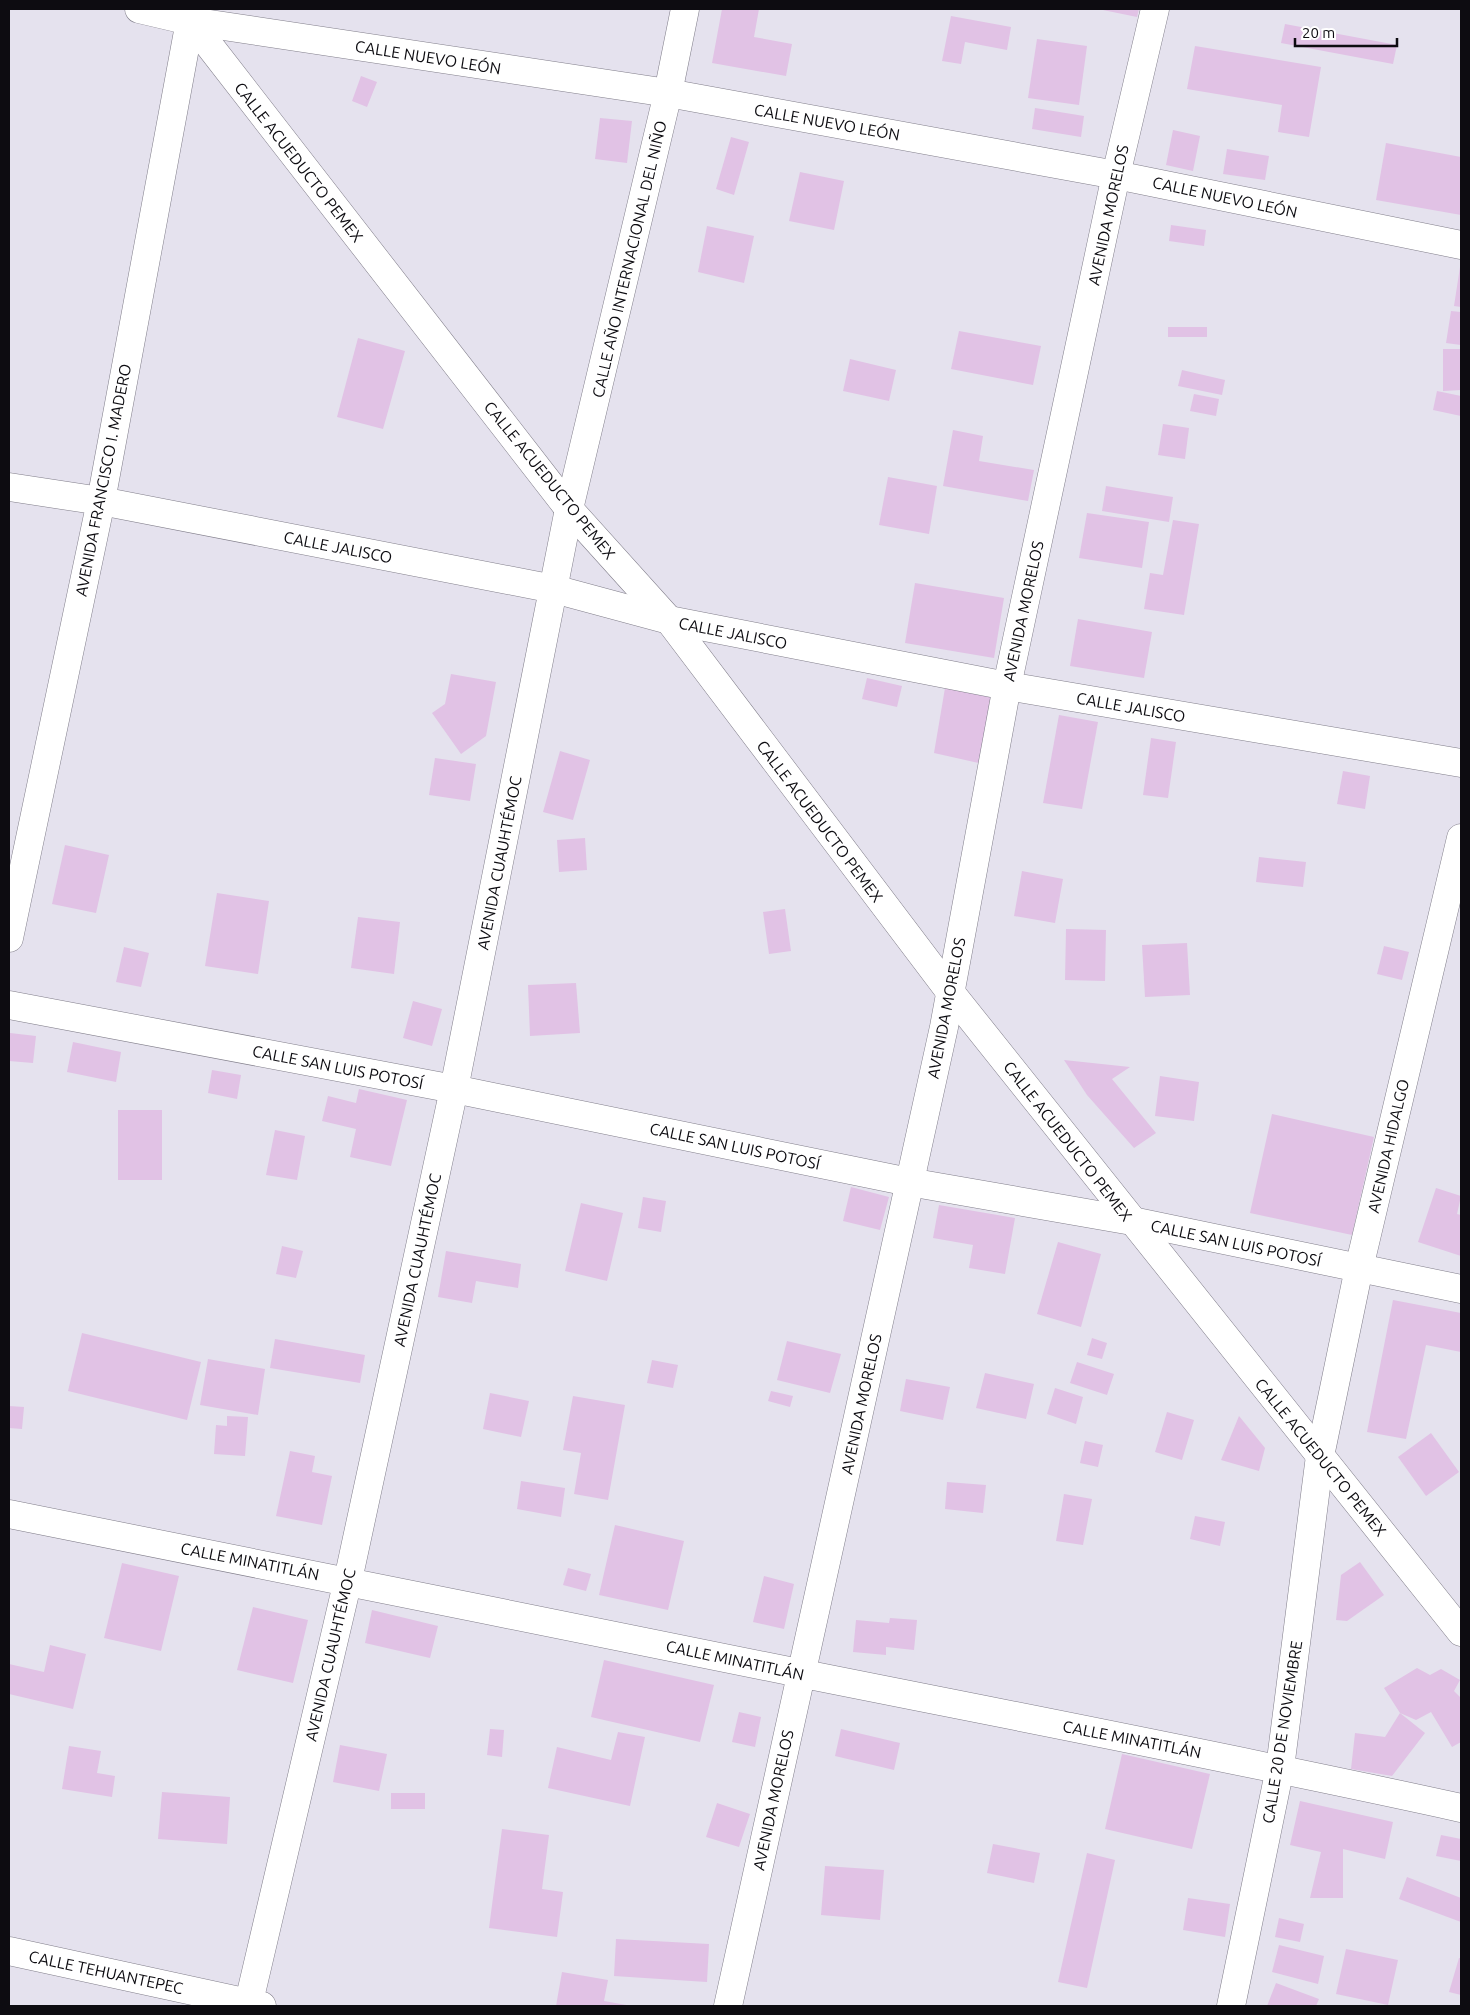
<svg xmlns="http://www.w3.org/2000/svg" width="1470" height="2015" font-family="Ubuntu,sans-serif">
	<style>
		.building { fill: #e1c2e5 }
		.lines { fill: none; stroke-linecap: round; stroke-linejoin: round }
		.street-casing { stroke: #817e8a; stroke-width: 29 }
		.street { stroke: #fff; stroke-width: 28 }
		.labels { text-anchor: middle; dominant-baseline: central; stroke-width: 5; stroke-linejoin: round; paint-order: stroke }
		.street-label { font-size: 16px; fill: #0d0c11; stroke: #fff }
	</style>
	<rect width="100%" height="100%" fill="#e5e2ee"/>
	<g class="building">
		<polygon points="722,9 759,9 754,37 792,44 786,76 712,63"/>
		<polygon points="1098,9 1139,9 1137,17"/>
		<polygon points="951,16 1011,27 1007,50 965,42 961,64 942,61"/>
		<polygon points="1285,24 1397,45 1393,64 1281,43"/>
		<polygon points="1037,39 1087,46 1079,105 1028,98"/>
		<polygon points="1195,46 1321,67 1309,137 1278,132 1282,105 1187,89"/>
		<polygon points="361,76 377,82 367,107 352,101"/>
		<polygon points="1035,108 1084,116 1081,137 1032,129"/>
		<polygon points="600,118 632,121 627,163 595,159"/>
		<polygon points="1173,130 1200,136 1193,171 1166,165"/>
		<polygon points="731,137 749,142 734,195 716,189"/>
		<polygon points="1386,143 1461,157 1461,215 1376,200"/>
		<polygon points="1227,149 1269,156 1265,180 1223,174"/>
		<polygon points="800,172 844,181 834,230 789,221"/>
		<polygon points="1171,225 1206,230 1204,246 1169,241"/>
		<polygon points="707,226 754,236 744,283 698,272"/>
		<polygon points="1460,267 1461,267 1461,307 1454,306"/>
		<polygon points="1451,311 1461,312 1461,345 1446,343"/>
		<rect x="1168" y="327" width="39" height="10"/>
		<polygon points="959,331 1041,346 1033,385 951,369"/>
		<polygon points="358,338 405,351 383,429 337,417"/>
		<polygon points="1443,349 1461,349 1461,390 1443,391"/>
		<polygon points="850,359 896,370 889,401 843,391"/>
		<polygon points="1182,370 1225,380 1222,395 1178,386"/>
		<polygon points="1437,391 1461,396 1461,416 1433,410"/>
		<polygon points="1194,394 1219,399 1216,416 1190,411"/>
		<polygon points="1163,424 1189,428 1185,459 1158,455"/>
		<polygon points="953,430 983,436 979,461 1034,470 1028,501 943,486"/>
		<polygon points="888,477 937,486 929,534 879,525"/>
		<polygon points="1106,486 1173,497 1169,522 1102,511"/>
		<polygon points="1087,513 1149,522 1142,568 1079,558"/>
		<polygon points="1173,520 1199,524 1184,615 1144,609 1150,573 1163,575"/>
		<polygon points="915,583 1004,598 994,658 905,643"/>
		<polygon points="1078,619 1152,632 1144,678 1070,666"/>
		<polygon points="451,674 496,682 486,736 461,754 432,713 445,704"/>
		<polygon points="867,678 902,686 897,707 862,699"/>
		<polygon points="945,688 995,698 983,764 934,753"/>
		<polygon points="1059,715 1098,722 1082,809 1043,803"/>
		<polygon points="1151,738 1176,742 1168,798 1143,795"/>
		<polygon points="560,751 590,760 573,820 543,812"/>
		<polygon points="435,758 476,764 470,801 429,795"/>
		<polygon points="1343,771 1370,776 1365,809 1337,804"/>
		<polygon points="585,838 587,870 559,872 557,840"/>
		<polygon points="65,845 109,855 96,913 52,904"/>
		<polygon points="1259,857 1306,862 1303,887 1256,882"/>
		<polygon points="1022,871 1063,879 1055,923 1014,916"/>
		<polygon points="217,893 269,901 258,974 205,966"/>
		<polygon points="785,909 791,951 769,954 763,912"/>
		<polygon points="358,917 400,922 394,974 351,968"/>
		<polygon points="1066,929 1106,930 1105,981 1065,980"/>
		<polygon points="1187,943 1190,995 1145,997 1142,945"/>
		<polygon points="1384,946 1409,952 1402,980 1377,974"/>
		<polygon points="124,947 149,953 141,987 116,982"/>
		<polygon points="576,983 580,1033 530,1036 528,985"/>
		<polygon points="413,1001 442,1009 432,1046 403,1038"/>
		<polygon points="10,1033 36,1036 33,1063 9,1061"/>
		<polygon points="73,1042 121,1052 116,1082 67,1072"/>
		<polygon points="1064,1060 1130,1067 1112,1079 1156,1133 1134,1148 1087,1095"/>
		<polygon points="212,1070 241,1075 237,1099 208,1093"/>
		<polygon points="1160,1076 1199,1082 1194,1121 1155,1116"/>
		<polygon points="359,1089 407,1100 391,1166 350,1157 356,1129 322,1121 328,1096 356,1103"/>
		<rect x="118" y="1110" width="44" height="70"/>
		<polygon points="1272,1114 1374,1137 1352,1235 1250,1213"/>
		<polygon points="275,1130 305,1136 297,1180 266,1175"/>
		<polygon points="851,1187 889,1197 880,1230 843,1221"/>
		<polygon points="1436,1188 1461,1196 1457,1214 1461,1215 1461,1256 1418,1242"/>
		<polygon points="643,1197 666,1201 661,1232 638,1228"/>
		<polygon points="581,1203 623,1213 607,1281 565,1271"/>
		<polygon points="939,1205 1015,1218 1005,1274 969,1268 973,1245 933,1238"/>
		<polygon points="1058,1242 1101,1254 1081,1327 1037,1314"/>
		<polygon points="282,1246 303,1251 296,1278 276,1274"/>
		<polygon points="446,1251 521,1264 518,1288 476,1281 472,1303 438,1297"/>
		<polygon points="1393,1300 1461,1313 1461,1352 1426,1345 1406,1439 1367,1432"/>
		<polygon points="82,1333 201,1362 187,1420 68,1391"/>
		<polygon points="1092,1338 1107,1343 1102,1359 1087,1355"/>
		<polygon points="275,1339 365,1355 360,1383 270,1368"/>
		<polygon points="787,1341 841,1354 830,1393 777,1380"/>
		<polygon points="208,1359 265,1369 258,1415 200,1405"/>
		<polygon points="652,1360 678,1365 673,1388 647,1383"/>
		<polygon points="1077,1362 1114,1374 1107,1395 1070,1383"/>
		<polygon points="985,1373 1034,1384 1026,1419 976,1408"/>
		<polygon points="906,1379 950,1387 943,1420 900,1411"/>
		<polygon points="1055,1388 1083,1397 1076,1424 1047,1414"/>
		<polygon points="771,1391 793,1396 790,1407 768,1401"/>
		<polygon points="490,1393 529,1401 521,1437 483,1429"/>
		<polygon points="573,1396 625,1405 608,1500 574,1494 581,1453 563,1450"/>
		<polygon points="9,1406 24,1407 22,1429 9,1428"/>
		<polygon points="1167,1412 1194,1420 1182,1460 1155,1452"/>
		<polygon points="227,1416 248,1417 245,1456 214,1454 216,1425 227,1426"/>
		<polygon points="1239,1416 1265,1448 1259,1471 1221,1460"/>
		<polygon points="1431,1433 1459,1472 1426,1496 1398,1457"/>
		<polygon points="1085,1441 1103,1445 1098,1467 1080,1463"/>
		<polygon points="290,1451 315,1456 312,1472 332,1476 322,1525 276,1516"/>
		<polygon points="521,1481 565,1488 561,1517 517,1509"/>
		<polygon points="947,1482 986,1485 983,1513 945,1509"/>
		<polygon points="1064,1494 1092,1499 1083,1545 1056,1541"/>
		<polygon points="1195,1516 1225,1522 1220,1546 1190,1539"/>
		<polygon points="615,1525 684,1541 668,1610 599,1595"/>
		<polygon points="1360,1562 1384,1595 1347,1621 1336,1620 1341,1575"/>
		<polygon points="122,1563 179,1576 161,1651 104,1638"/>
		<polygon points="568,1568 591,1574 586,1591 563,1585"/>
		<polygon points="764,1576 794,1584 784,1629 753,1622"/>
		<polygon points="253,1607 308,1620 293,1683 237,1670"/>
		<polygon points="372,1610 438,1626 430,1658 365,1643"/>
		<polygon points="890,1618 917,1620 914,1650 886,1647 886,1655 853,1652 856,1620 889,1623"/>
		<polygon points="50,1645 86,1654 73,1709 9,1694 9,1664 44,1672"/>
		<polygon points="604,1660 714,1685 700,1742 591,1717"/>
		<polygon points="1417,1668 1430,1675 1441,1669 1460,1680 1454,1691 1461,1698 1461,1742 1452,1747 1431,1712 1416,1720 1400,1713 1384,1688"/>
		<polygon points="739,1712 761,1717 755,1747 732,1742"/>
		<polygon points="1400,1713 1425,1733 1392,1776 1351,1769 1355,1733 1385,1737"/>
		<polygon points="490,1729 504,1730 502,1757 487,1755"/>
		<polygon points="841,1729 900,1743 894,1770 835,1756"/>
		<polygon points="618,1732 645,1737 630,1806 548,1788 557,1747 611,1760"/>
		<polygon points="340,1745 387,1754 379,1791 333,1782"/>
		<polygon points="69,1746 101,1751 97,1773 115,1776 112,1797 62,1789"/>
		<polygon points="1122,1754 1210,1774 1192,1849 1105,1829"/>
		<polygon points="162,1792 230,1797 227,1844 158,1839"/>
		<rect x="391" y="1793" width="34" height="16"/>
		<polygon points="1300,1801 1393,1822 1385,1859 1343,1849 1343,1898 1310,1898 1321,1852 1290,1845"/>
		<polygon points="717,1803 750,1814 739,1847 706,1837"/>
		<polygon points="502,1829 549,1835 542,1889 563,1892 557,1937 489,1928"/>
		<polygon points="1441,1835 1461,1839 1461,1861 1436,1856"/>
		<polygon points="993,1844 1040,1853 1034,1883 987,1873"/>
		<polygon points="1087,1853 1115,1860 1087,1988 1058,1982"/>
		<polygon points="825,1866 884,1870 880,1920 821,1915"/>
		<polygon points="1407,1877 1461,1898 1461,1922 1399,1899"/>
		<polygon points="1188,1898 1230,1904 1225,1937 1183,1930"/>
		<polygon points="1279,1918 1304,1924 1300,1942 1275,1937"/>
		<polygon points="616,1939 709,1944 707,1982 614,1976"/>
		<polygon points="1279,1945 1324,1956 1318,1984 1272,1972"/>
		<polygon points="1346,1949 1398,1960 1388,2005 1336,1994"/>
		<polygon points="1459,1958 1461,1958 1461,1995 1449,1992"/>
		<polygon points="562,1972 608,1980 604,2001 632,2006 556,2006"/>
		<polygon points="1276,1983 1319,1999 1316,2006 1267,2006"/>
	</g>
	<g class="lines">
		<g class="street-casing">
			<g id="street">
				<polyline points="139,9 190,21 668,93 1116,175 1461,245"/>
				<polyline points="181,9 569,509 669,620 951,993 1461,1632"/>
				<polyline points="9,487 101,501 554,589 669,620 1007,686 1461,763"/>
				<polyline points="9,938 101,501 192,10"/>
				<polyline points="9,1005 454,1089 909,1182 1132,1221 1461,1289"/>
				<path d="M9 1514C274 1566 539 1621 804 1674 1024 1718 1243 1760 1461 1808"/>
				<polyline points="9,1951 262,2006"/>
				<polyline points="248,2006 348,1580 454,1089 569,509 668,93 685,9"/>
				<polyline points="728,2006 944,1027 1007,686 1116,175 1155,9"/>
				<polyline points="1231,2006 1280,1768 1320,1456 1359,1268 1461,838"/>
			</g>
		</g>
		<use href="#street" class="street"/>
	</g>
	<g class="labels">
		<g class="street-label">
			<text transform="translate(428 57) rotate(9)">CALLE NUEVO LEÓN</text>
			<text transform="translate(827 122) rotate(10)">CALLE NUEVO LEÓN</text>
			<text transform="translate(299 162) rotate(52)">CALLE ACUEDUCTO PEMEX</text>
			<text transform="translate(1225 197) rotate(12)">CALLE NUEVO LEÓN</text>
			<text transform="translate(1108 215) rotate(-78)">AVENIDA MORELOS</text>
			<text transform="translate(629 259) rotate(-77)">CALLE AÑO INTERNACIONAL DEL NIÑO</text>
			<text transform="translate(103 480) rotate(-79)">AVENIDA FRANCISCO I. MADERO</text>
			<text transform="translate(550 480) rotate(51)">CALLE ACUEDUCTO PEMEX</text>
			<text transform="translate(338 547) rotate(11)">CALLE JALISCO</text>
			<text transform="translate(1023 611) rotate(-78)">AVENIDA MORELOS</text>
			<text transform="translate(733 633) rotate(11)">CALLE JALISCO</text>
			<text transform="translate(1131 707) rotate(10)">CALLE JALISCO</text>
			<text transform="translate(820 821) rotate(53)">CALLE ACUEDUCTO PEMEX</text>
			<text transform="translate(499 863) rotate(-79)">AVENIDA CUAUHTÉMOC</text>
			<text transform="translate(946 1008) rotate(-79)">AVENIDA MORELOS</text>
			<text transform="translate(338 1067) rotate(11)">CALLE SAN LUIS POTOSÍ</text>
			<text transform="translate(1068 1141) rotate(52)">CALLE ACUEDUCTO PEMEX</text>
			<text transform="translate(735 1146) rotate(12)">CALLE SAN LUIS POTOSÍ</text>
			<text transform="translate(1388 1146) rotate(-77)">AVENIDA HIDALGO</text>
			<text transform="translate(1236 1243) rotate(12)">CALLE SAN LUIS POTOSÍ</text>
			<text transform="translate(417 1260) rotate(-78)">AVENIDA CUAUHTÉMOC</text>
			<text transform="translate(861 1404) rotate(-78)">AVENIDA MORELOS</text>
			<text transform="translate(1321 1457) rotate(51)">CALLE ACUEDUCTO PEMEX</text>
			<text transform="translate(250 1561) rotate(11)">CALLE MINATITLÁN</text>
			<text transform="translate(330 1655) rotate(-77)">AVENIDA CUAUHTÉMOC</text>
			<text transform="translate(735 1660) rotate(12)">CALLE MINATITLÁN</text>
			<text transform="translate(1282 1732) rotate(-81)">CALLE 20 DE NOVIEMBRE</text>
			<text transform="translate(1132 1739) rotate(11)">CALLE MINATITLÁN</text>
			<text transform="translate(773 1800) rotate(-78)">AVENIDA MORELOS</text>
			<text transform="translate(106 1972) rotate(12)">CALLE TEHUANTEPEC</text>
		</g>
	</g>
	<rect width="1470" height="2015" fill="none" stroke="#0d0c11" stroke-width="20"/>
	<path d="M1295 38v8h102v-8" fill="none" stroke="#0d0c11" stroke-width="2.5"/>
	<text x="1302" y="38" font-size="15" fill="#0d0c11" stroke="#ffffff" stroke-width="4" paint-order="stroke">20 m</text>
</svg>
